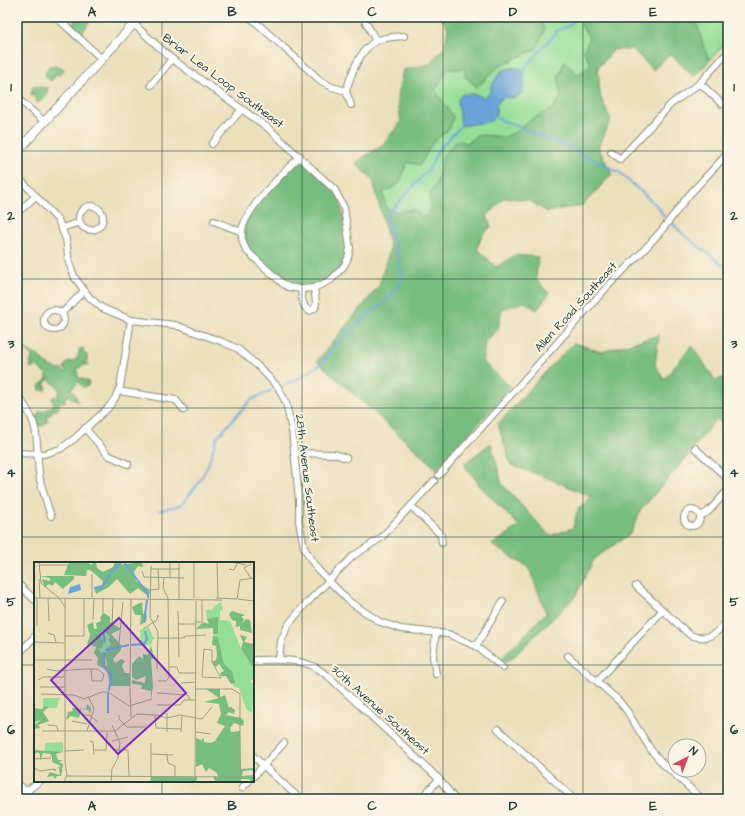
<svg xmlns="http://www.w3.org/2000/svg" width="745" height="816" font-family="'Architects Daughter',sans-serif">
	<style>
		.green { fill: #95de98; stroke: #5a8e66; fill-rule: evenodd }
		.forest { fill: #78bd80; stroke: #4c7d5a }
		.water { fill: #6aa3d9; stroke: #447086 }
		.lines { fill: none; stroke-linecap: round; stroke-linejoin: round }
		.stream { stroke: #6aa3d9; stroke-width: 2 }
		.street-casing { stroke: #868e78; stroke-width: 8 }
		.secondary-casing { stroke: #868e78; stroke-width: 10 }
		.street { stroke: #fff; stroke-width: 6 }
		.secondary { stroke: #fff; stroke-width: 8 }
		.grid { fill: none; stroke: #1f3d34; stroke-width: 1; stroke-opacity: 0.55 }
		.labels { text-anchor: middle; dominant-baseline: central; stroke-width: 4; stroke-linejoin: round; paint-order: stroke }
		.street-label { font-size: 12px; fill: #1f3d34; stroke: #fcf5e5 }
		.inset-river { fill: none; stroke: #6aa3d9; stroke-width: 2 }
		.inset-road { fill: none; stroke: #9a9e86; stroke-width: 1 }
		.view { fill: #7b2cbf; fill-opacity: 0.15; stroke: #7b2cbf; stroke-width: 2 }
		.inset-edge { fill: none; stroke: #1f3d34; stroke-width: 2 }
		.neatline { fill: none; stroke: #1f3d34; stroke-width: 1.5 }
		.grid-label { font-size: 13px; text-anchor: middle; font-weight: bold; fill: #1f3d34 }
	</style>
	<rect width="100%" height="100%" fill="#fcf5e5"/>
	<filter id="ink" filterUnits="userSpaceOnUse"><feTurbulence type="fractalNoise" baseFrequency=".025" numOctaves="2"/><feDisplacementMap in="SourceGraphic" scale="8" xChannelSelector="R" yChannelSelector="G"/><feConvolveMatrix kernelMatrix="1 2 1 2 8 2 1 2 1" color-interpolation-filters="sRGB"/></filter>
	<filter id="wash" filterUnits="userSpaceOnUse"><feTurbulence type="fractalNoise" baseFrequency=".012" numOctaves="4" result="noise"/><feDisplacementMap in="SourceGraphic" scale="16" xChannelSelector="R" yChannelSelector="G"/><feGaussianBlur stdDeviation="0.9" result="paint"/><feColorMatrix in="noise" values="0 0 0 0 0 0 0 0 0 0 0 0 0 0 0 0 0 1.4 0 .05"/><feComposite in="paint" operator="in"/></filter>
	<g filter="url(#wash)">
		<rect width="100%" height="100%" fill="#ecdfbc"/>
		<g class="green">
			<path d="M537 17H588L581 25C589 36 592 39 583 50L591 65 578 75 565 61 558 78 561 97 553 109 528 121 518 131 505 137 478 135 467 143 444 155 437 181 430 194V216L421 217 414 209 397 212 385 208 383 192 399 184 407 162 420 165 433 142 450 128 453 117 435 90 448 69H465L477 87 499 66 536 49 545 29ZM491 91 513 98 503 97 496 105V115L491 121 478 123 475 94 484 98Z"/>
			<polygon points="695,17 728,17 728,39 710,60 705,51"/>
		</g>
		<g class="forest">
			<polygon points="83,17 85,19 86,17 93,18 89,21 89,23 80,36 71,30 75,19 78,20"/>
			<path d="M440 17H537L545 29 536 49 499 66 477 87 465 77V69H448L435 90 453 117 450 128 433 142 420 165 407 162 399 184 383 193 386 208 397 212 414 209 421 217 429 215 430 194 437 181 444 155 457 140 467 143 478 135 505 137 518 131 528 121 553 109 561 97 558 78 565 61 578 75 591 65 583 50C592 39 589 36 581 25L588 17H695L705 51 710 60 694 77 670 54 653 70 632 49 614 50 598 67 600 96 611 120 598 147 612 174 583 205 547 212 528 200 504 198 487 216 491 227 482 235 477 249 496 267 516 255 538 257 536 279 549 294 537 310 524 302 502 309 498 329 485 341 483 362 511 387 437 469 317 361 379 286 390 248 373 180 355 163 383 145 401 121 397 97 403 70 430 64 445 46 448 28Z"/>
			<polygon points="49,66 59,66 64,69 60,76 56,73 55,77 51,81 47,78 45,73"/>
			<path d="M33 86 48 88C47 95 44 100 37 103L36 98 31 95Z"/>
			<polygon points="300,156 339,197 350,248 338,273 314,288 288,287 247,251 244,226 250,213"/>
			<polygon points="659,335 655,365 664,380 692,345 715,380 728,377 728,428 716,419 686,458 640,511 631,533 594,559 575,597 510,660 499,661 546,613 529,568 492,545 519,526 480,486 464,464 491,443 502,484 550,536 573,528 578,509 592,497 545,477 511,465 498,424 549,368 574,343 601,352"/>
			<path d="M17 337C19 346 31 353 39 356L40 359 42 358 46 364H49V367H54L58 370 62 369 63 372H66V370L64 369C65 365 66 363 70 361L72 362C78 358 79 356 79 349L84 348 83 353 87 355V361L84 363 85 365 87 363 89 365H84L77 369 78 377 89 382 88 386 83 387 78 381 74 387 70 389 74 392 78 402 68 395 65 398V402L62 401 59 404 58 410H52L51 414 47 416V422L42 426H39L36 417 39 415 38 412 44 411 54 405 52 398 55 396 58 398 59 396 57 394 60 392 58 387 48 379 44 385 46 386V390H40L39 386 47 379V373L43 372 36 365 34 364V367L33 369 30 367 32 356 17 342Z"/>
		</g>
		<polygon class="water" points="514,67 524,70 524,83 522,93 514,98 503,97 496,105 496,115 491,121 461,126 458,100 462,94 475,94 484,98 491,91 491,86 501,71"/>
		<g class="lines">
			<g class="stream">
				<polyline points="522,71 558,30 569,26 572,22 573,17"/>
				<polyline points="493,115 499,119 565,146 619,172 657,206 664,216"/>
				<polyline points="671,222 684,235 728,269"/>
				<polyline points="284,385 301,377 318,366 337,344 364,318 388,300 403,277 386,216 429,169 438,150 462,125"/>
				<polyline points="158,511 181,505 198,484 207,468 217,437 251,400 272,390"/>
			</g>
		</g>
	</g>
	<g filter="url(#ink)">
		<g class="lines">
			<g class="street-casing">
				<g id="street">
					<polyline points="56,17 102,59"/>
					<path d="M126 17 172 59 268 128 335 190 344 208 350 248 348 258 344 266 331 280 314 288 301 289 288 287 282 283 247 251C243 245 241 237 242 230 247 206 283 174 300 156"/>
					<polyline points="250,17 321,81 332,87 346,91 351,105"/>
					<polyline points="363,17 376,41"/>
					<polyline points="700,83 722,104"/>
					<polyline points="151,85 172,59"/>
					<path d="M346 91C351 75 359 50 376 41 384 37 395 37 404 36"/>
					<polyline points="17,98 45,122"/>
					<polyline points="212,144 242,109"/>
					<polyline points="611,152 620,159 671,104 700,83 728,52"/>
					<polyline points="17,176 58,220 66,239 69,263 75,278 90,298 102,308 131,320 175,325 223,342 238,349 259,367 278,387 286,403 292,430 299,500 299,522 304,547 311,560 319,571 350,602 380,622 401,629 448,634 476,646 503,668"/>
					<circle cx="91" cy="218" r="12"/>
					<polyline points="17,213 36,196"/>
					<polyline points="214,221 242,232"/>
					<polyline points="62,228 80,222"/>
					<path d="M301 289C302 297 302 307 309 311L315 308 316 302 314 288"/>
					<circle cx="54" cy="320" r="10"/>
					<polyline points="62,313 84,291"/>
					<polyline points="118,391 176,400 184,410"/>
					<path d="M17 395C44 427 34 444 40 480 43 492 47 504 51 516"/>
					<polyline points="85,428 108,455 128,464"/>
					<polyline points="695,448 728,479"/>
					<polyline points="17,453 44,454 60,449 74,439 108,408 115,398 120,387 131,320"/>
					<polyline points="294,453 335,454 346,458"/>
					<polyline points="439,475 607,287 643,251 662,230 689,195 728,153"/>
					<polyline points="411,506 441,535 442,543"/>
					<circle cx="692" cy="518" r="8"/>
					<polyline points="700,516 708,512 728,490"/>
					<polyline points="17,583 35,600"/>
					<path d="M636 586 690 635C709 642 716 634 728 620"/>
					<polyline points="476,646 503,601"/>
					<polyline points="17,656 35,636"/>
					<polyline points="568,656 619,701 627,711 651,750 663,764 702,799"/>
					<path d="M253 660C273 660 297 658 315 667 320 670 324 673 328 676L439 779 455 799"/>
					<polyline points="279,660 281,641 288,625 303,607 353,556 381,538 434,481"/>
					<polyline points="436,674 433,657 436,632"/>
					<polyline points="597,681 662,611"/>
					<polyline points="498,729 574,799"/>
					<polyline points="253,756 300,799"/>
					<polyline points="253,777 284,743"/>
					<polyline points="17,783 34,799"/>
					<polyline points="242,788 249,781"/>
					<polyline points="17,798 40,781"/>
					<polyline points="421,799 439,779"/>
				</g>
			</g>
			<g class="secondary-casing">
				<polyline id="secondary" points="17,152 140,17"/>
			</g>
			<use href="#street" class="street"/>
			<use href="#secondary" class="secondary"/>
		</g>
	</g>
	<path class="grid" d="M162 17V563M302 17V799M443 17V799M583 17V799M17 151H728M17 279H728M17 408H728M17 537H728M17 665H35M253 665H728M162 781V799"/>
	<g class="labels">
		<g class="street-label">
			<text transform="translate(223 81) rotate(37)">Briar Lea Loop Southeast</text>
			<text transform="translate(576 307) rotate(-48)">Allen Road Southeast</text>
			<text transform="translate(307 478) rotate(83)">28th Avenue Southeast</text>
			<text transform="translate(380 710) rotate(42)">30th Avenue Southeast</text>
		</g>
	</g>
	<g transform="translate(34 562)">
		<rect width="220" height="220" fill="#ecdfbc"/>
		<path d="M187 40 189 48 186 49V58L196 59 207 87 220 107V118L215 119 220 122 218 151 212 147 205 126 199 124V113L190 102 184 75 179 74 183 63 181 56 173 57 172 48H178L180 44ZM115 65 119 75 123 77H119L117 83 107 84 106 68ZM69 67 76 75 74 77 77 82 70 95 74 102 69 105 68 91 64 87 70 78 65 74ZM9 136H29L25 137 23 146H9ZM29 180V190H11L9 189H11V181Z" fill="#95de98"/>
		<path d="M35 0H52L58 3V0H62L63 6 69 10 79 5 81 0H85V3L108 0 109 5 104 4 100 10 102 19 116 28 115 35 104 26 96 32 83 17 75 25 62 32 60 25 68 23 69 19 56 8H53L52 14 30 13ZM6 14H40V17L29 27 21 20 19 24 14 22 11 26 8 17 16 19V16ZM108 40 109 52 111 50 113 54 112 60 106 63 107 53H101L98 45ZM198 49 211 53 207 55 210 57 208 62 212 57 216 58 218 71 206 68V64L202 65V59L198 58 195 52ZM70 51 76 55V60L87 67 77 72 87 83V88L79 97 81 101 87 97 91 99 88 104 91 111H96V124H76L73 108 63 103 64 96 60 91 62 85 53 82 56 73 53 63 59 60 60 67H63L62 61 67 59 66 55ZM69 67 76 75 74 77 77 82 70 93 74 102 70 105 69 92 64 87 68 86 70 78 65 74ZM184 55V72H179V66L162 67 169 60 175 62 173 57ZM206 73 213 75 210 80 220 82V107L207 87 209 80ZM179 74 184 75 190 102 198 109 201 121 197 122 192 114H187L186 111 190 109 185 102 182 105 178 100 182 98 183 92 182 84 178 83ZM117 83 120 97H117L119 125 117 137V129L107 127 108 123 98 122V118L111 121 112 114 102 118 98 115V102L105 94 109 97V92L114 93ZM172 127H186V135L191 133 195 146 197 145 201 148 200 152 195 150 192 153 207 156 210 159 209 164 200 161 196 166 197 170 206 169 207 207 220 206V211L218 208 209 209 208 214 220 213V220L214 217H207L206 220H182L179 215H184L183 211 175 206 172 210 168 202 162 205V176L167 178 170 176V180L176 181 181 179 191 164 183 161 187 152 185 142 170 140 185 136ZM53 142 57 146 56 153 55 148 47 147 45 156 37 154 32 158 34 150 39 149 38 146 52 147ZM10 144 15 145 9 150 15 159 4 163 6 166 0 167V163L7 158 0 160V146L8 147ZM0 188 29 190 22 192 24 198H29L25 200 29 202 27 214H23L21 217 19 214 13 215 16 210 26 213 25 206 22 207 27 204 18 200V192L17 195H16L17 192 9 191 6 199V192L3 190 0 193ZM117 215H163V217L162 220H116Z" fill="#78bd80" fill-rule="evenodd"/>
		<path d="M46 22 47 28 34 32 36 25Z" fill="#6aa3d9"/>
		<path class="inset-river" d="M90 0 114 32V36M60 26H67L77 11 88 0M110 60 113 38M69 67 71 81M97 83 110 82 113 77 111 69M71 88 95 83M70 90V105L77 113 75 129M74 151V131"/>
		<path class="inset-road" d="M5 0 7 21 25 36 31 45M136 0V16M183 0 184 36M198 0 212 3M217 2 210 6 217 16M6 3H34M117 4 116 55 124 70 123 107M117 7H145M195 7 200 8 204 0M108 9 110 15 150 16M5 17 6 36M117 28 125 27 124 7M0 36 188 38M14 36 15 59M58 36V12M160 36V0M182 36 203 37 206 18 220 16M145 37V0M204 37 220 39M144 49 145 95M59 57 60 36M69 57V36M161 60H168V38M144 62H161M3 64V36M78 65 79 37M109 67 123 58 124 53V55M14 71 20 73 22 80M31 74H50V36M152 74 172 73M124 76H148L152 74 150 76M0 80 31 81M85 81 89 40M170 87 178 88V100L187 116 168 115ZM0 98H58M135 105H143L145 111H162M13 107 23 109 52 107H63L70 112 68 119H58L57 107M4 118 9 115H31M124 119H132L135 116 134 36 129 26 130 16M147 121 162 120M6 125H31M96 125 97 37M96 126 97 155M162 127H198L206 132V220M123 131 154 133 156 138M7 132 40 133 50 137 68 130H74L95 144 118 137M123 143H146L150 138H162M48 153H55L64 160M85 153V157L93 165H112M121 153 122 166 147 167M38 159 53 162M14 163 23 164 24 169M8 169H81L103 152 122 153 133 156 146 153 168 157 178 145M53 169 60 147 55 136M133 170V151M147 170 148 154M162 170 177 172M56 179 59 180 60 193M78 179 94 175M61 188H72L73 170M80 188H94L95 214M31 189 50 188M117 192 139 193M133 193 134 201 141 204V215M0 197 17 196M0 206 6 209 20 207 22 208H19M33 214 206 215M117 214V181M161 215 162 39M30 220 33 213 31 200V36M77 220 78 207 84 196 86 181 78 163"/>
		<path class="view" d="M85 56 152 131 84 192 17 118Z"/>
		<rect width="220" height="220" class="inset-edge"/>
	</g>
	<rect width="745" height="816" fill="none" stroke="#fcf5e5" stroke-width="44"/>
	<g transform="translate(687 758) rotate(42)"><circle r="19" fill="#fcf5e5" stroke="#a4ab9e"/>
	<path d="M0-3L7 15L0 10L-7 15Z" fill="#d1495b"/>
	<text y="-6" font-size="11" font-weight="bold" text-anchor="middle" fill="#1f3d34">N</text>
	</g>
	<rect x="22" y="22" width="701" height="772" class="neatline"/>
	<g class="grid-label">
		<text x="92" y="16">A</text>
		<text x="232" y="16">B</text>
		<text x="372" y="16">C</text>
		<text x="513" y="16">D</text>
		<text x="653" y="16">E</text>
		<text x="11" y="91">1</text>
		<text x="734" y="91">1</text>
		<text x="11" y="220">2</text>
		<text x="734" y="220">2</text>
		<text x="11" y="348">3</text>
		<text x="734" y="348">3</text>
		<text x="11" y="477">4</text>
		<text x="734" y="477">4</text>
		<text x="11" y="606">5</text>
		<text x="734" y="606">5</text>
		<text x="11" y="734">6</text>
		<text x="734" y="734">6</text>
		<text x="92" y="810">A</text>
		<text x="232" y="810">B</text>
		<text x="372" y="810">C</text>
		<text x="513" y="810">D</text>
		<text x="653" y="810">E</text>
	</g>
</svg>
